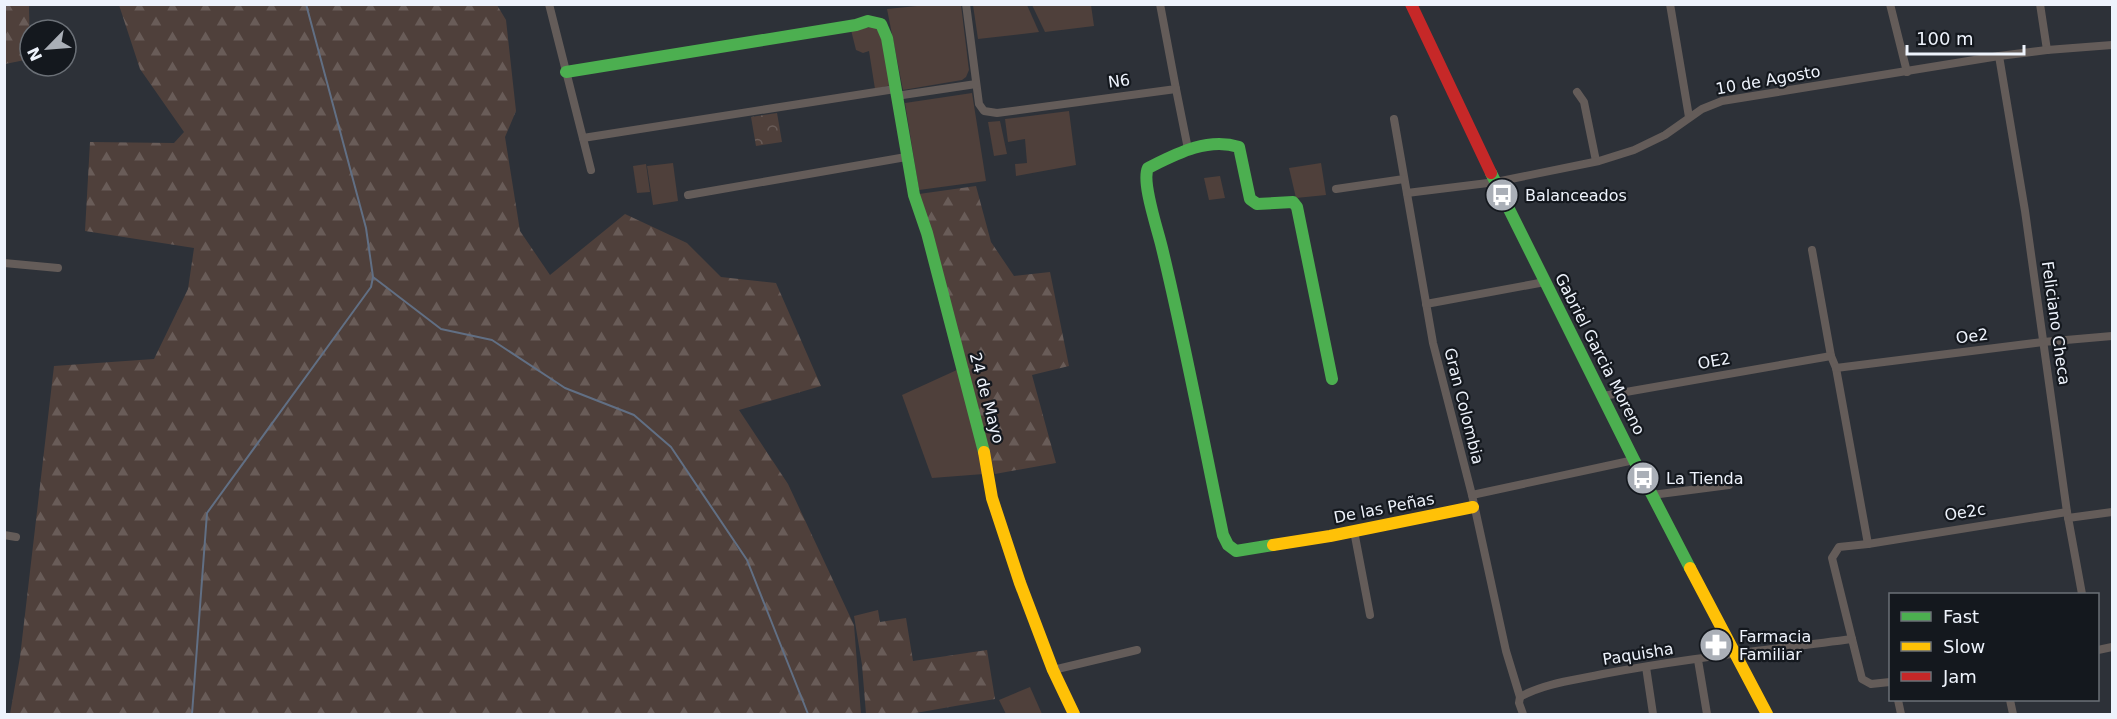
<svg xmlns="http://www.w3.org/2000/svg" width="2117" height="719" font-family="'DejaVu Sans',sans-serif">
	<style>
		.grass { fill: #4f403b }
		.forest { fill: url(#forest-firs) }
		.park { fill: url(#park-crowns) }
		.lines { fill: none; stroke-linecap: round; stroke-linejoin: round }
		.stream { stroke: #616f84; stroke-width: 2 }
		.street { stroke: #645c59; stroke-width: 8 }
		.fast { stroke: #4caf50; stroke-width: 12 }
		.slow { stroke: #ffc107; stroke-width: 12 }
		.jam { stroke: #c62828; stroke-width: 12 }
		.labels { text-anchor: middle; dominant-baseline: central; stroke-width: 4.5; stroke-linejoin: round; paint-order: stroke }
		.street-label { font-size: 16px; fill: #eef3fc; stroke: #14181e }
		.poi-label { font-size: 16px; fill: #eef3fc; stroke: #14181e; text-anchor: start }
	</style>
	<defs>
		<pattern id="forest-firs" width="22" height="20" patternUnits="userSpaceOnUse" patternTransform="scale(1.5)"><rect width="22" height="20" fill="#4f403b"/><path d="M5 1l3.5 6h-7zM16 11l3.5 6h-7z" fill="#695c58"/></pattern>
		<pattern id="park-crowns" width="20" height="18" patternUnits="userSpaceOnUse" patternTransform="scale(1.5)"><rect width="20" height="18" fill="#4f403b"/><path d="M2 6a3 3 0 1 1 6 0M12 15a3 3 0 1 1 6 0" fill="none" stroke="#695c58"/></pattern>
	</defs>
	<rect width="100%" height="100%" fill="#2d3138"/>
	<g class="grass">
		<polygon points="927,5 961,5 969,70 966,77 962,80 903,90 887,9"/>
		<polygon points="973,5 1027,5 1039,32 978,39"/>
		<polygon points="1032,5 1091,5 1094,26 1045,32"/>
		<polygon points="877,26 884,41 891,85 875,89 869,51 863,53 856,50 851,30"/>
		<polygon points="972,93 986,181 919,190 905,103"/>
		<polygon points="1069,111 1076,165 1016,176 1015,164 1027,163 1025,139 1008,142 1005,119"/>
		<polygon points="1000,121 1007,154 994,156 988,122"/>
		<polygon points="673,163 678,201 653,205 647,166"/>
		<polygon points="1321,163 1326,195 1296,198 1289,168"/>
		<polygon points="646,164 650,192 637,193 633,166"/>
		<polygon points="1220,176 1225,198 1209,200 1204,178"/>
		<polygon points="959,369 984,474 932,478 902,395"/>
		<polygon points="1030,687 1042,714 1006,714 999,700"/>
	</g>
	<g class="forest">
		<polygon points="4,5 29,5 30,59 5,64"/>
		<polygon points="119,5 497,5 506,20 516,111 505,137 520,231 550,275 625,214 687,243 721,277 776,283 821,386 739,410 788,484 854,625 861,714 10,714 20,657 54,366 154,359 188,289 194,248 85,231 90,142 174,143 184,132 140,69"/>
		<polygon points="976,186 991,242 1014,276 1050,272 1069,366 1032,375 1056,463 995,474 919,194"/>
		<polygon points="878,610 880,622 906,618 913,661 987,650 995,699 910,714 866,714 862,665 854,616"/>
	</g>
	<polygon class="park" points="777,113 782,142 756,146 751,117"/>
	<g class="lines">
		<g class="stream">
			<polyline points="373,277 441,329 492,340 565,388 634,415 671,447 747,560 808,714"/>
			<polyline points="192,714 207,513 371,287 373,277 366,228 306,4"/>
		</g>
		<g class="street">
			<polyline points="549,4 591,170"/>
			<polyline points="966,4 979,104 984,111 997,113 1176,89 1160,4"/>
			<polyline points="1670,4 1689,117"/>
			<polyline points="1890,4 1907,72"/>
			<polyline points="2040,4 2047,50"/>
			<polyline points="1999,56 2025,211 2067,512 2082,594"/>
			<polyline points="1176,89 1188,149"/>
			<polyline points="1577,92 1584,102 1596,161"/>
			<polyline points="896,96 976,84"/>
			<polyline points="1394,119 1433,343 1472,495 1506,651 1520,697"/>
			<polyline points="583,138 895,89"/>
			<polyline points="1336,189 1404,179"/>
			<polyline points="1407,193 1496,182 1599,161 1634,150 1665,135 1702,109 1722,101 1999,56 2047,50 2112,45"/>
			<polyline points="688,195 906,157"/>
			<polyline points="1812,250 1831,356 1836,368 1868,544 1839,547 1832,558 1852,639"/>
			<polyline points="4,263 58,268"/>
			<polyline points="1426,304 1545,282"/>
			<polyline points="1836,368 2043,342 2112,336"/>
			<polyline points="1603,396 1831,356"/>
			<polyline points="1472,495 1634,460"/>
			<polyline points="1652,495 1729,485"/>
			<polyline points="2068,518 2112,512"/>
			<polyline points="1354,531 1370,615"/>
			<polyline points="4,535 16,537"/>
			<polyline points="1868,544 2067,512"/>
			<polyline points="2098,650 2112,647"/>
			<polyline points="1698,660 1707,714"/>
			<polyline points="1646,667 1653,714"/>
			<polyline points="1053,670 1137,650"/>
			<polyline points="1898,700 1901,714"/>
			<polyline points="2010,700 2013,714"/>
			<path d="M1523 714 1519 703 1520 697C1544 683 1576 680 1603 674 1686 658 1769 650 1852 639L1862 679 1871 684 1890 682"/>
		</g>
		<g class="fast">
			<polyline points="566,72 856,25 868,21 881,24 887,38 914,195 927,233 984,452"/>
			<polyline points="1491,173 1634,460 1690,568"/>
			<path d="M1273 545 1236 551 1228 545 1223 535C1203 439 1185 343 1162 248 1158 230 1141 182 1148 168 1176 154 1207 137 1239 147L1250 199 1257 204 1293 202 1297 207 1332 379"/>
		</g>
		<g class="slow">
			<polyline points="984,452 992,498 1020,583 1053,670 1074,714"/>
			<polyline points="1273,545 1330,536 1473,507"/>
			<polyline points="1690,568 1767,714"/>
		</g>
		<polyline class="jam" points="1411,4 1491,173"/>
	</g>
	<defs>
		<g id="bus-disc" transform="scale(1.725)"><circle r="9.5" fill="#aaafb7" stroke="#14181e"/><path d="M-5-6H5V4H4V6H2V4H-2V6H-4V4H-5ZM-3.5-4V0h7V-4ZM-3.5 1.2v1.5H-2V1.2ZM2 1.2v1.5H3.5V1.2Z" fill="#fff"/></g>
		<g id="pharmacy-disc" transform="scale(1.725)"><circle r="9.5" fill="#aaafb7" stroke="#14181e"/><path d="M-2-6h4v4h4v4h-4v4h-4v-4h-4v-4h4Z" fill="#fff"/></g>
	</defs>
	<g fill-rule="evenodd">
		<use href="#bus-disc" x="1502" y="195"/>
		<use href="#bus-disc" x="1643" y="478"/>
		<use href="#pharmacy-disc" x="1716" y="645"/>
	</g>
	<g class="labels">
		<g class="street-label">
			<text transform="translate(1768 80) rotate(-10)">10 de Agosto</text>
			<text transform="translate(1119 81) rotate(-7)">N6</text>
			<text transform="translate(2056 323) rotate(82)">Feliciano Checa</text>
			<text transform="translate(1972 336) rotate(-7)">Oe2</text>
			<text transform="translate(1600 354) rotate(63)">Gabriel Garcia Moreno</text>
			<text transform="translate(1714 361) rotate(-10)">OE2</text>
			<text transform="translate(987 398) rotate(75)">24 de Mayo</text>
			<text transform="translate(1464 406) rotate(76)">Gran Colombia</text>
			<text transform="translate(1384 508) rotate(-11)">De las Peñas</text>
			<text transform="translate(1965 512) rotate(-9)">Oe2c</text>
			<text transform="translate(1638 654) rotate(-9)">Paquisha</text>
		</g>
		<g class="poi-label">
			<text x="1525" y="195">Balanceados</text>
			<text x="1666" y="478">La Tienda</text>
			<text x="1739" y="636">Farmacia<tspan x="1739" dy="18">Familiar</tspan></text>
		</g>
	</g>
	<rect width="2117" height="719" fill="none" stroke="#eef3fc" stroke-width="12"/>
	<rect x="1889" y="593" width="210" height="108" fill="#14181e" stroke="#6b7077" stroke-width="1.5"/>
	<rect x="1901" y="612" width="30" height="9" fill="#4caf50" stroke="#6b7077" stroke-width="1.5"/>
	<text x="1943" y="623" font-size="18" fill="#eef3fc">Fast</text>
	<rect x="1901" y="642" width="30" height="9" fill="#ffc107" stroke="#6b7077" stroke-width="1.5"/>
	<text x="1943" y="653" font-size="18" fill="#eef3fc">Slow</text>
	<rect x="1901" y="672" width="30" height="9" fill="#c62828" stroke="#6b7077" stroke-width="1.5"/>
	<text x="1943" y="683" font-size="18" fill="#eef3fc">Jam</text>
	<g transform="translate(48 48) rotate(245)"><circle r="28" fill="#14181e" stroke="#6b7077" stroke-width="1.5"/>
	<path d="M0-4.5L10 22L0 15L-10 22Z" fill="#aaafb7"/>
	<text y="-9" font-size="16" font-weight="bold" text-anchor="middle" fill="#eef3fc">N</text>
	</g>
	<path d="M1907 45v9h117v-9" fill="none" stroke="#eef3fc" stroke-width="3"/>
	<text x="1916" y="45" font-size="18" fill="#eef3fc" stroke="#14181e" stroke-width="4.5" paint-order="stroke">100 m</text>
</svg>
